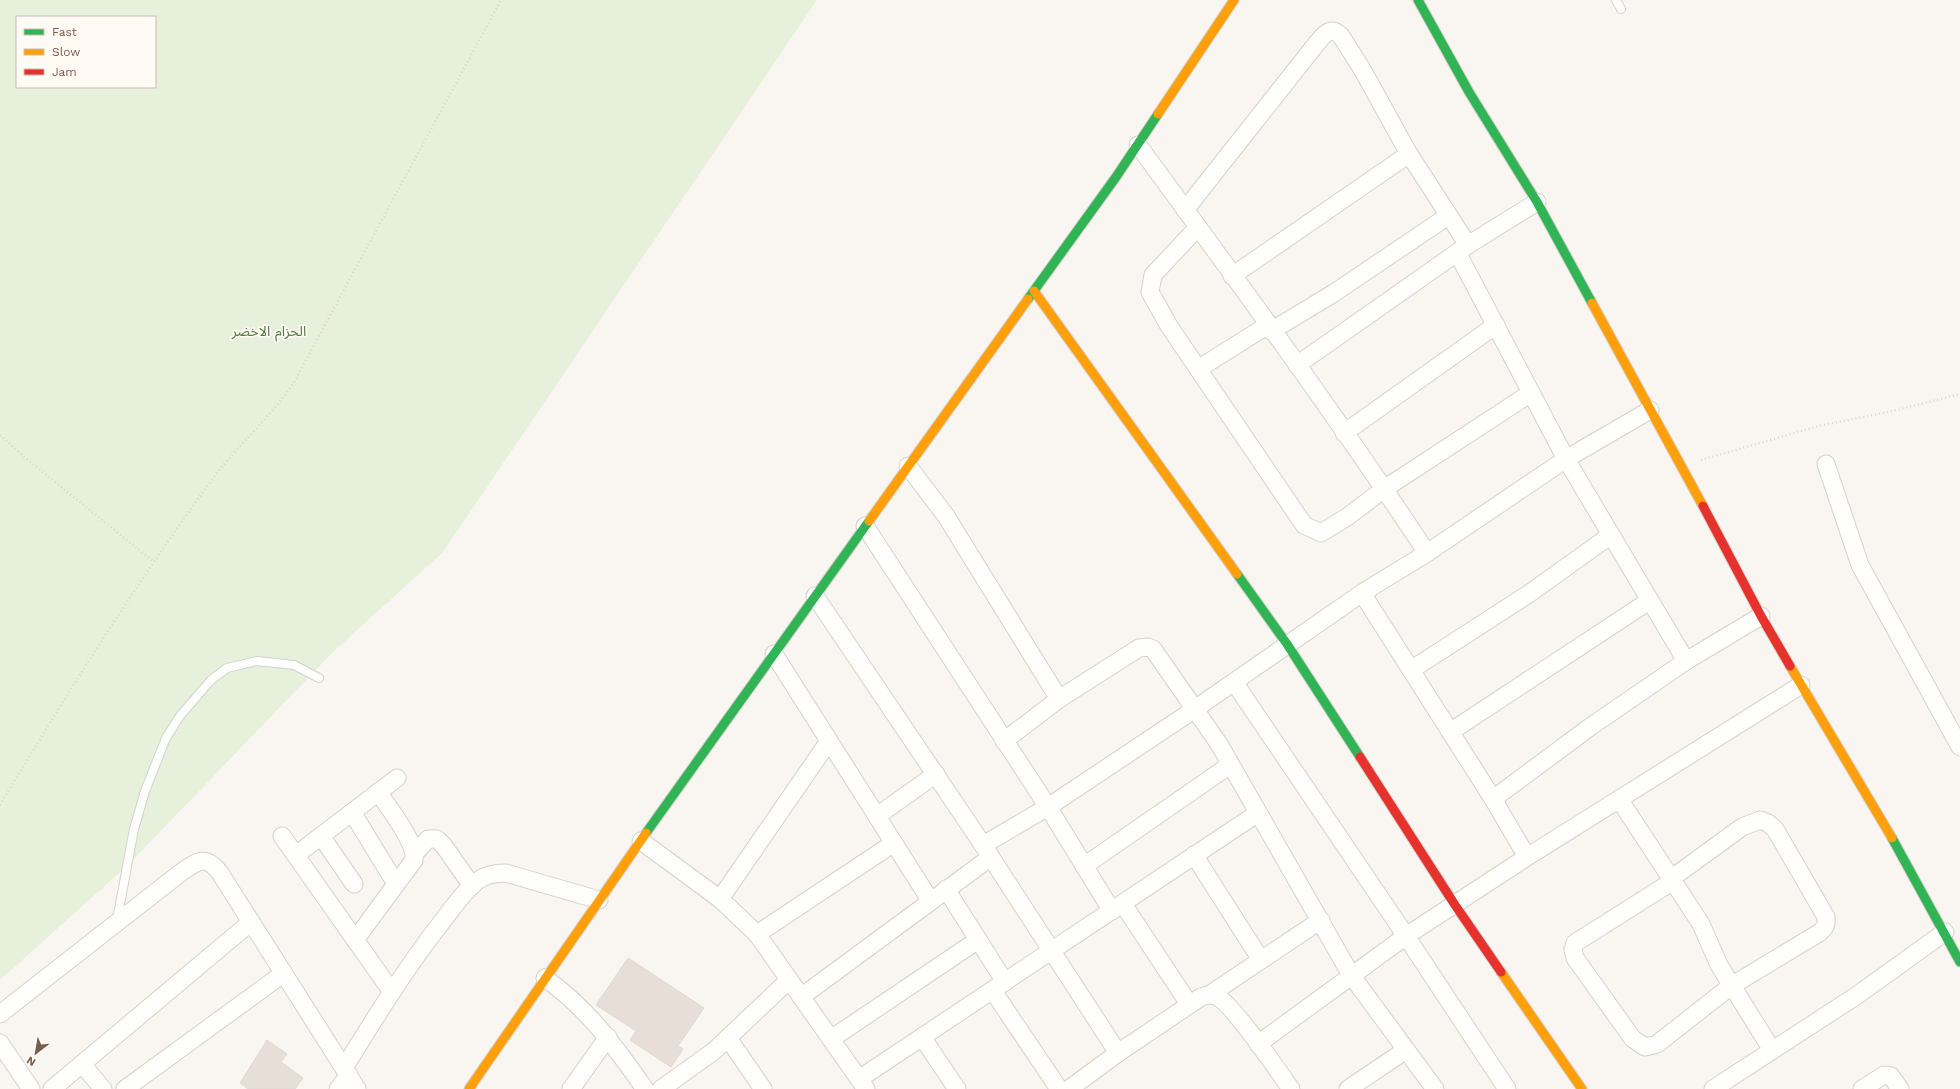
<svg xmlns="http://www.w3.org/2000/svg" width="1960" height="1089" font-family="'Work Sans','Noto Sans Arabic',sans-serif">
	<style>
		.green { fill: #e7f0db; fill-rule: evenodd }
		.building { fill: #e6ded7; stroke: #e2d8d2 }
		.lines { fill: none; stroke-linecap: round; stroke-linejoin: round }
		.lane-casing { stroke: #d7d1cb; stroke-width: 10 }
		.street-casing { stroke: #d7d1cb; stroke-width: 19 }
		.fast-casing { stroke: #d9d2cb; stroke-width: 11 }
		.slow-casing { stroke: #d9d2cb; stroke-width: 11 }
		.jam-casing { stroke: #d9d2cb; stroke-width: 11 }
		.path { stroke: #dcd5d0; stroke-width: 2.5; stroke-dasharray: 1 3; stroke-linecap: butt }
		.lane { stroke: #fefefd; stroke-width: 8 }
		.street { stroke: #fefefd; stroke-width: 17 }
		.fast { stroke: #30b455; stroke-width: 9 }
		.slow { stroke: #ff9f0a; stroke-width: 9 }
		.jam { stroke: #e5322d; stroke-width: 9 }
		.labels { text-anchor: middle; dominant-baseline: central; stroke-width: 3.5; stroke-linejoin: round; paint-order: stroke }
		.park-label { font-size: 14px; fill: #537a41; stroke: #fffaf3 }
	</style>
	<rect width="100%" height="100%" fill="#f9f5f0"/>
	<path class="green" d="M0 0H817L443 552 334 651 128 865 0 980ZM17 17H155V87H17Z"/>
	<g class="building">
		<polygon points="628,958 704,1008 678,1046 683,1049 671,1067 630,1040 636,1031 596,1005"/>
		<polygon points="267,1040 287,1054 281,1062 303,1078 295,1089 248,1089 240,1083"/>
	</g>
	<g class="lines">
		<g class="lane-casing">
			<g id="lane">
				<polyline points="1616,0 1621,9"/>
				<polyline points="117,920 134,829 145,791 166,738 180,716 211,680 227,668 257,661 294,665 319,678"/>
			</g>
		</g>
		<g class="street-casing">
			<g id="street">
				<path d="M1138 145C1237 280 1335 414 1427 553"/>
				<path d="M1185 210 1313 48C1321 39 1329 23 1341 36L1362 69 1409 154 1468 245"/>
				<polyline points="1198,227 1153,275 1150,292 1169,326 1304,525 1321,533 1347,517 1384,489 1531,393"/>
				<polyline points="1458,254 1566,459 1686,661"/>
				<polyline points="1232,276 1409,154"/>
				<polyline points="1271,331 1334,293 1448,216"/>
				<polyline points="1297,365 1468,245 1537,202"/>
				<polyline points="1198,369 1268,325"/>
				<polyline points="1344,433 1496,325"/>
				<polyline points="1826,464 1860,565 1960,747"/>
				<polyline points="908,466 946,516 1059,699"/>
				<polyline points="865,526 1048,807 1112,911"/>
				<polyline points="1362,593 1493,799 1527,857"/>
				<polyline points="815,596 983,845 1118,1053"/>
				<polyline points="774,654 930,900"/>
				<polyline points="1411,670 1530,593 1611,535"/>
				<polyline points="1234,682 1406,936 1507,1089"/>
				<polyline points="1450,732 1649,601"/>
				<polyline points="1004,741 1059,699 1139,648 1148,647 1153,649 1219,744 1351,975 1435,1089"/>
				<polyline points="1493,799 1590,727 1686,661 1761,616"/>
				<polyline points="1619,799 1701,924 1719,965 1772,1050"/>
				<polyline points="352,812 396,884"/>
				<polyline points="877,816 936,774"/>
				<polyline points="282,836 392,992"/>
				<polyline points="321,836 354,884"/>
				<polyline points="641,841 720,899 757,934 866,1089"/>
				<polyline points="983,845 1048,807 1195,709 1362,593 1427,553 1566,459 1650,410"/>
				<polyline points="415,853 428,839 437,839 444,846 472,886"/>
				<polyline points="296,855 397,778"/>
				<polyline points="1194,855 1261,960"/>
				<polyline points="1084,866 1230,765"/>
				<path d="M1672 878 1742 827 1760 820 1768 823 1775 829 1826 917C1827 925 1825 928 1819 933L1731 986 1657 1044 1645 1047 1633 1039 1575 958 1573 950 1575 943 1673 881"/>
				<polyline points="946,889 1005,982"/>
				<polyline points="720,899 829,741"/>
				<polyline points="1123,904 1189,1004"/>
				<polyline points="757,934 894,843"/>
				<path d="M355 940 414 860C417 843 388 807 378 792"/>
				<path d="M545 978C589 1010 614 1045 645 1089"/>
				<polyline points="993,991 1059,1089"/>
				<polyline points="1209,995 1321,920"/>
				<polyline points="801,997 991,857"/>
				<path d="M0 1014 179 874C196 862 205 853 220 873L357 1089"/>
				<polyline points="922,1037 957,1089"/>
				<polyline points="728,1038 763,1089"/>
				<polyline points="831,1039 978,940"/>
				<polyline points="0,1043 31,1089"/>
				<polyline points="1258,1044 1406,936 1527,857 1801,685"/>
				<polyline points="82,1064 103,1089"/>
				<path d="M344 1068C375 1018 405 969 441 923 452 909 463 892 477 881 485 875 496 873 506 873L599 900"/>
				<polyline points="859,1079 1258,813"/>
				<polyline points="52,1089 251,922"/>
				<polyline points="125,1089 284,973"/>
				<polyline points="338,1089 349,1075"/>
				<polyline points="571,1089 608,1037"/>
				<polyline points="661,1089 714,1051 789,980"/>
				<path d="M1069 1089 1118 1053 1201 997C1206 995 1210 994 1216 996 1231 1002 1279 1072 1291 1089"/>
				<polyline points="1348,1089 1406,1050"/>
				<polyline points="1713,1089 1856,996 1945,932"/>
				<polyline points="1862,1089 1884,1075 1891,1076 1900,1089"/>
			</g>
		</g>
		<g class="fast-casing">
			<g id="fast">
				<polyline points="1418,0 1469,92 1537,202 1592,303"/>
				<polyline points="1028,299 1116,177 1158,114"/>
				<polyline points="1237,574 1287,644 1360,757"/>
				<polyline points="646,833 869,521"/>
				<polyline points="1892,838 1960,962"/>
			</g>
		</g>
		<g class="slow-casing">
			<g id="slow">
				<polyline points="1158,114 1234,0"/>
				<polyline points="1034,291 1237,574"/>
				<polyline points="1592,303 1703,506"/>
				<polyline points="869,521 1028,299"/>
				<polyline points="1790,666 1892,838"/>
				<polyline points="1501,972 1582,1089"/>
				<polyline points="469,1089 646,833"/>
			</g>
		</g>
		<g class="jam-casing">
			<g id="jam">
				<polyline points="1703,506 1761,616 1790,666"/>
				<polyline points="1360,757 1455,905 1501,972"/>
			</g>
		</g>
		<g class="path">
			<polyline points="0,435 29,461 154,562"/>
			<polyline points="1701,460 1819,426 1897,410 1960,394"/>
			<path d="M0 805C66 695 135 585 211 481 236 447 269 419 293 384L501 0"/>
		</g>
		<use href="#lane" class="lane"/>
		<use href="#street" class="street"/>
		<use href="#fast" class="fast"/>
		<use href="#slow" class="slow"/>
		<use href="#jam" class="jam"/>
	</g>
	<g class="labels">
		<g class="park-label">
			<text x="269" y="331">الحزام الاخضر</text>
		</g>
	</g>
	<rect x="16" y="16" width="140" height="72" fill="#fffaf3" stroke="#cabbb1"/>
	<rect x="24" y="29" width="20" height="6" fill="#30b455" stroke="#cabbb1"/>
	<text x="52" y="36" font-size="12" fill="#7a5c4d">Fast</text>
	<rect x="24" y="49" width="20" height="6" fill="#ff9f0a" stroke="#cabbb1"/>
	<text x="52" y="56" font-size="12" fill="#7a5c4d">Slow</text>
	<rect x="24" y="69" width="20" height="6" fill="#e5322d" stroke="#cabbb1"/>
	<text x="52" y="76" font-size="12" fill="#7a5c4d">Jam</text>
	<g transform="translate(36 1053) rotate(211)" stroke="#fffaf3" stroke-width="3" paint-order="stroke">
	<path d="M0-3L7 15L0 10L-7 15Z" fill="#7a5c4d"/>
	<text y="-6" font-size="11" font-weight="bold" text-anchor="middle" fill="#7a5c4d">N</text>
	</g>
</svg>
